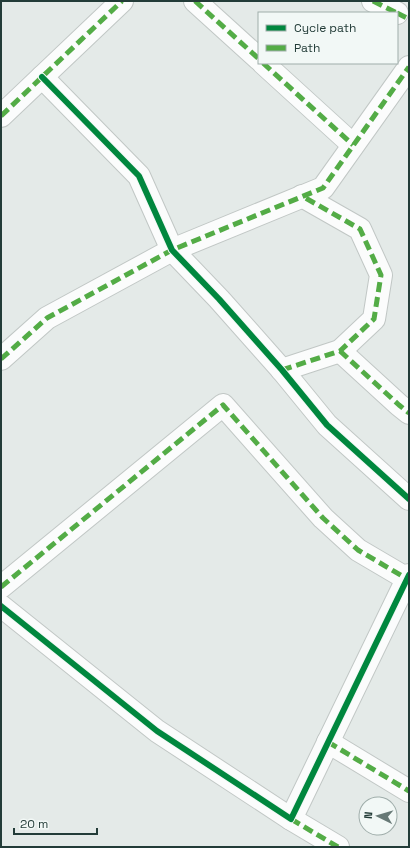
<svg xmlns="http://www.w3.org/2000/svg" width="410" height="848" font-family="'Space Grotesk',sans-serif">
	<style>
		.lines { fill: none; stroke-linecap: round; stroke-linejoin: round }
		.minor-casing { stroke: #c1c7c5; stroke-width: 24 }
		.minor { stroke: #fbfcfc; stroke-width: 22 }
		.quiet { stroke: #53ac46; stroke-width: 5; stroke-dasharray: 10 5; stroke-linecap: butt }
		.cycleway-casing { stroke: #f2f8f6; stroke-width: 8 }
		.cycleway { stroke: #00873e; stroke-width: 6 }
	</style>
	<rect width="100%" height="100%" fill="#e4eae8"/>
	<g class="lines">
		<g class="minor-casing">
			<g id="minor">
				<polyline points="195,1 259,59"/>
				<polyline points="373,1 397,13"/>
				<polyline points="263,63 353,145"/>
				<polyline points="42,77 139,176 172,250 219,299 282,370 327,425 409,499"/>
				<polyline points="1,116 122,1"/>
				<polyline points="340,351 399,405 409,413"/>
				<polyline points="1,359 47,318 172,250 323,188 409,67"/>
				<polyline points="282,370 340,351 374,319 381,275 360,229 302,196"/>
				<polyline points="1,587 223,405 323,518 358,550 409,580"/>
				<polyline points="1,606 157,731 291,819 409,575"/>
				<polyline points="328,742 409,791"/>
				<polyline points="291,819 338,847"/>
			</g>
		</g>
		<use href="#minor" class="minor"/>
		<g class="quiet">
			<polyline points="195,1 259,59"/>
			<polyline points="373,1 397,13"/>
			<polyline points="397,13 409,19"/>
			<polyline points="263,63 353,145"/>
			<polyline points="1,116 122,1"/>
			<polyline points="340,351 399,405 409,413"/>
			<polyline points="1,359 47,318 172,250 323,188 409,67"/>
			<polyline points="282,370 340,351 374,319 381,275 360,229 302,196"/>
			<polyline points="1,587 223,405 323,518 358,550 409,580"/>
			<polyline points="328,742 409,791"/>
			<polyline points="291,819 338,847"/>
		</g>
		<g class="cycleway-casing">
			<g id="cycleway">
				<polyline points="42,77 139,176 172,250 219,299 282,370 327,425 409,499"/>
				<polyline points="1,606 157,731 291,819 409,575"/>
			</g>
		</g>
		<use href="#cycleway" class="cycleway"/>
	</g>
	<rect width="410" height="848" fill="none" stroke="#233c38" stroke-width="4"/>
	<rect x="258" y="12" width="140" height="52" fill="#f2f8f6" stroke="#9fadaa"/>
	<rect x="266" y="25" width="20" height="6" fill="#00873e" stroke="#9fadaa"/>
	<text x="294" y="32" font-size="12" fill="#233c38">Cycle path</text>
	<rect x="266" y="45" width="20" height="6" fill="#53ac46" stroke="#9fadaa"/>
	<text x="294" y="52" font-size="12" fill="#233c38">Path</text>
	<g transform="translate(378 816) rotate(275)"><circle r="19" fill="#f2f8f6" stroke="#9fadaa"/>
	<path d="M0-3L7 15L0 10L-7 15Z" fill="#677976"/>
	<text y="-6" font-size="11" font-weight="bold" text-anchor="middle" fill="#233c38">N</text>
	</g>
	<path d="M14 828v6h83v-6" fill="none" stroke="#233c38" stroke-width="2"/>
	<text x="20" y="828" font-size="12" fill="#233c38" stroke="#f2f8f6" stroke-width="3" paint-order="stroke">20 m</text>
</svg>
